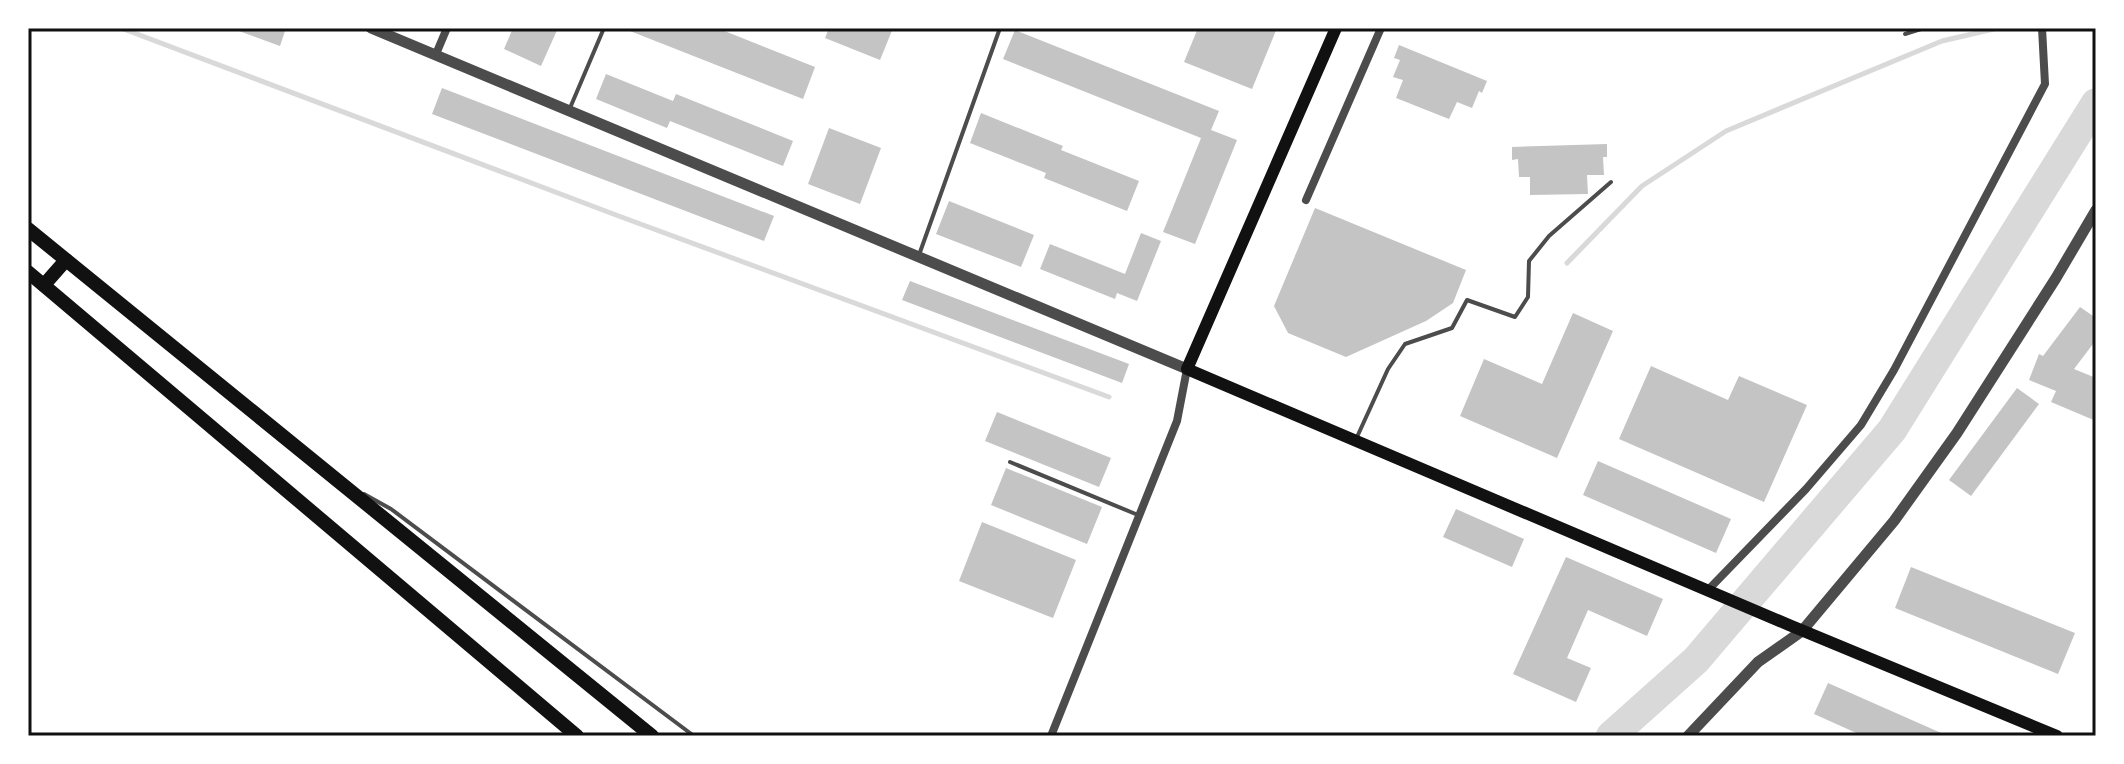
<svg xmlns="http://www.w3.org/2000/svg" width="2124" height="764" font-family="'Titillium Web',sans-serif">
	<style>
		.lines { fill: none; stroke-linecap: round; stroke-linejoin: round }
		.stream { stroke: #d9d9d9; stroke-width: 5 }
		.river { stroke: #d9d9d9; stroke-width: 30 }
		.building { fill: #c4c4c4 }
		.service { stroke: #4c4c4c; stroke-width: 4 }
		.minor { stroke: #4c4c4c; stroke-width: 8 }
		.tertiary { stroke: #4c4c4c; stroke-width: 11 }
		.secondary { stroke: #111; stroke-width: 12 }
		.primary { stroke: #111; stroke-width: 14 }
		.trunk { stroke: #111; stroke-width: 14 }
		.neatline { fill: none; stroke: #111; stroke-width: 3 }
	</style>
	<rect width="100%" height="100%" fill="#fff"/>
	<g class="lines">
		<g class="stream">
			<polyline points="121,28 616,215 1109,397"/>
			<polyline points="1567,263 1642,186 1726,131 1942,41 1998,28"/>
		</g>
		<polyline class="river" points="1611,736 1696,660 1892,430 2096,103"/>
	</g>
	<g class="building">
		<polygon points="231,28 286,28 280,46"/>
		<polygon points="513,28 558,28 541,66 504,49"/>
		<polygon points="631,28 717,28 815,67 803,99 630,31"/>
		<polygon points="829,28 893,28 880,60 825,38"/>
		<polygon points="1198,28 1277,28 1252,89 1184,62"/>
		<polygon points="1015,30 1219,111 1211,130 1237,140 1195,244 1163,232 1201,138 1003,59"/>
		<polygon points="1399,45 1487,81 1482,93 1479,91 1472,108 1457,102 1449,119 1396,98 1403,80 1393,77 1400,60 1394,58"/>
		<polygon points="606,74 673,101 676,94 793,141 783,166 670,121 667,128 596,99"/>
		<polygon points="442,88 774,216 764,241 432,114"/>
		<polygon points="981,113 1063,146 1061,150 1139,181 1127,211 1044,178 1046,173 970,143"/>
		<polygon points="829,128 881,148 860,204 808,184"/>
		<polygon points="1607,144 1607,157 1603,157 1604,175 1587,175 1588,194 1530,195 1530,177 1519,177 1518,159 1512,160 1512,147"/>
		<polygon points="949,201 1034,235 1021,267 936,234"/>
		<polygon points="1315,208 1466,270 1453,303 1426,321 1346,357 1288,333 1274,306"/>
		<polygon points="1141,233 1161,241 1137,301 1117,293 1115,299 1040,269 1050,244 1125,274"/>
		<polygon points="910,281 1129,364 1122,383 902,300"/>
		<polygon points="2080,307 2096,318 2096,340 2074,369 2096,378 2096,421 2051,402 2056,391 2029,380 2039,354 2043,356"/>
		<polygon points="1573,313 1613,331 1557,458 1460,416 1484,359 1542,384"/>
		<polygon points="1651,366 1728,400 1739,376 1807,405 1764,502 1619,439"/>
		<polygon points="2017,388 2039,404 1971,496 1949,480"/>
		<polygon points="997,412 1111,458 1099,487 985,441"/>
		<polygon points="1598,461 1731,519 1716,553 1583,495"/>
		<polygon points="1006,468 1102,507 1087,544 991,505"/>
		<polygon points="1456,509 1524,539 1512,567 1443,537"/>
		<polygon points="982,522 1076,560 1053,618 959,581"/>
		<polygon points="1566,557 1663,599 1647,636 1588,610 1567,658 1591,668 1576,702 1513,674"/>
		<polygon points="1911,567 2075,633 2058,674 1895,608"/>
		<polygon points="1828,683 1948,736 1863,736 1814,714"/>
	</g>
	<g class="lines">
		<g class="service">
			<polyline points="1905,34 1924,28"/>
			<polyline points="570,108 604,28"/>
			<polyline points="919,255 1000,28"/>
			<polyline points="1357,437 1388,369 1405,344 1452,328 1467,300 1515,317 1528,297 1529,261 1549,236 1611,182"/>
			<polyline points="1010,462 1138,515"/>
			<polyline points="364,494 391,509 694,736"/>
		</g>
		<g class="minor">
			<polyline points="436,54 447,28"/>
			<polyline points="1306,200 1381,28"/>
			<polyline points="1708,590 1806,489 1861,425 1894,370 2045,84 2042,28"/>
			<polyline points="1051,736 1177,421 1187,369"/>
		</g>
		<g class="tertiary">
			<polyline points="371,28 1187,369"/>
			<polyline points="1688,736 1758,662 1802,631 1894,521 1957,433 2056,278 2096,210"/>
		</g>
		<polyline class="secondary" points="1336,28 1187,369 1789,625 2057,736"/>
		<polyline class="primary" points="44,285 66,260"/>
		<g class="trunk">
			<polyline points="28,229 652,736"/>
			<polyline points="28,272 577,736"/>
		</g>
	</g>
	<rect width="2124" height="764" fill="none" stroke="#ffffff" stroke-width="60"/>
	<rect x="30" y="30" width="2064" height="704" class="neatline"/>
</svg>
